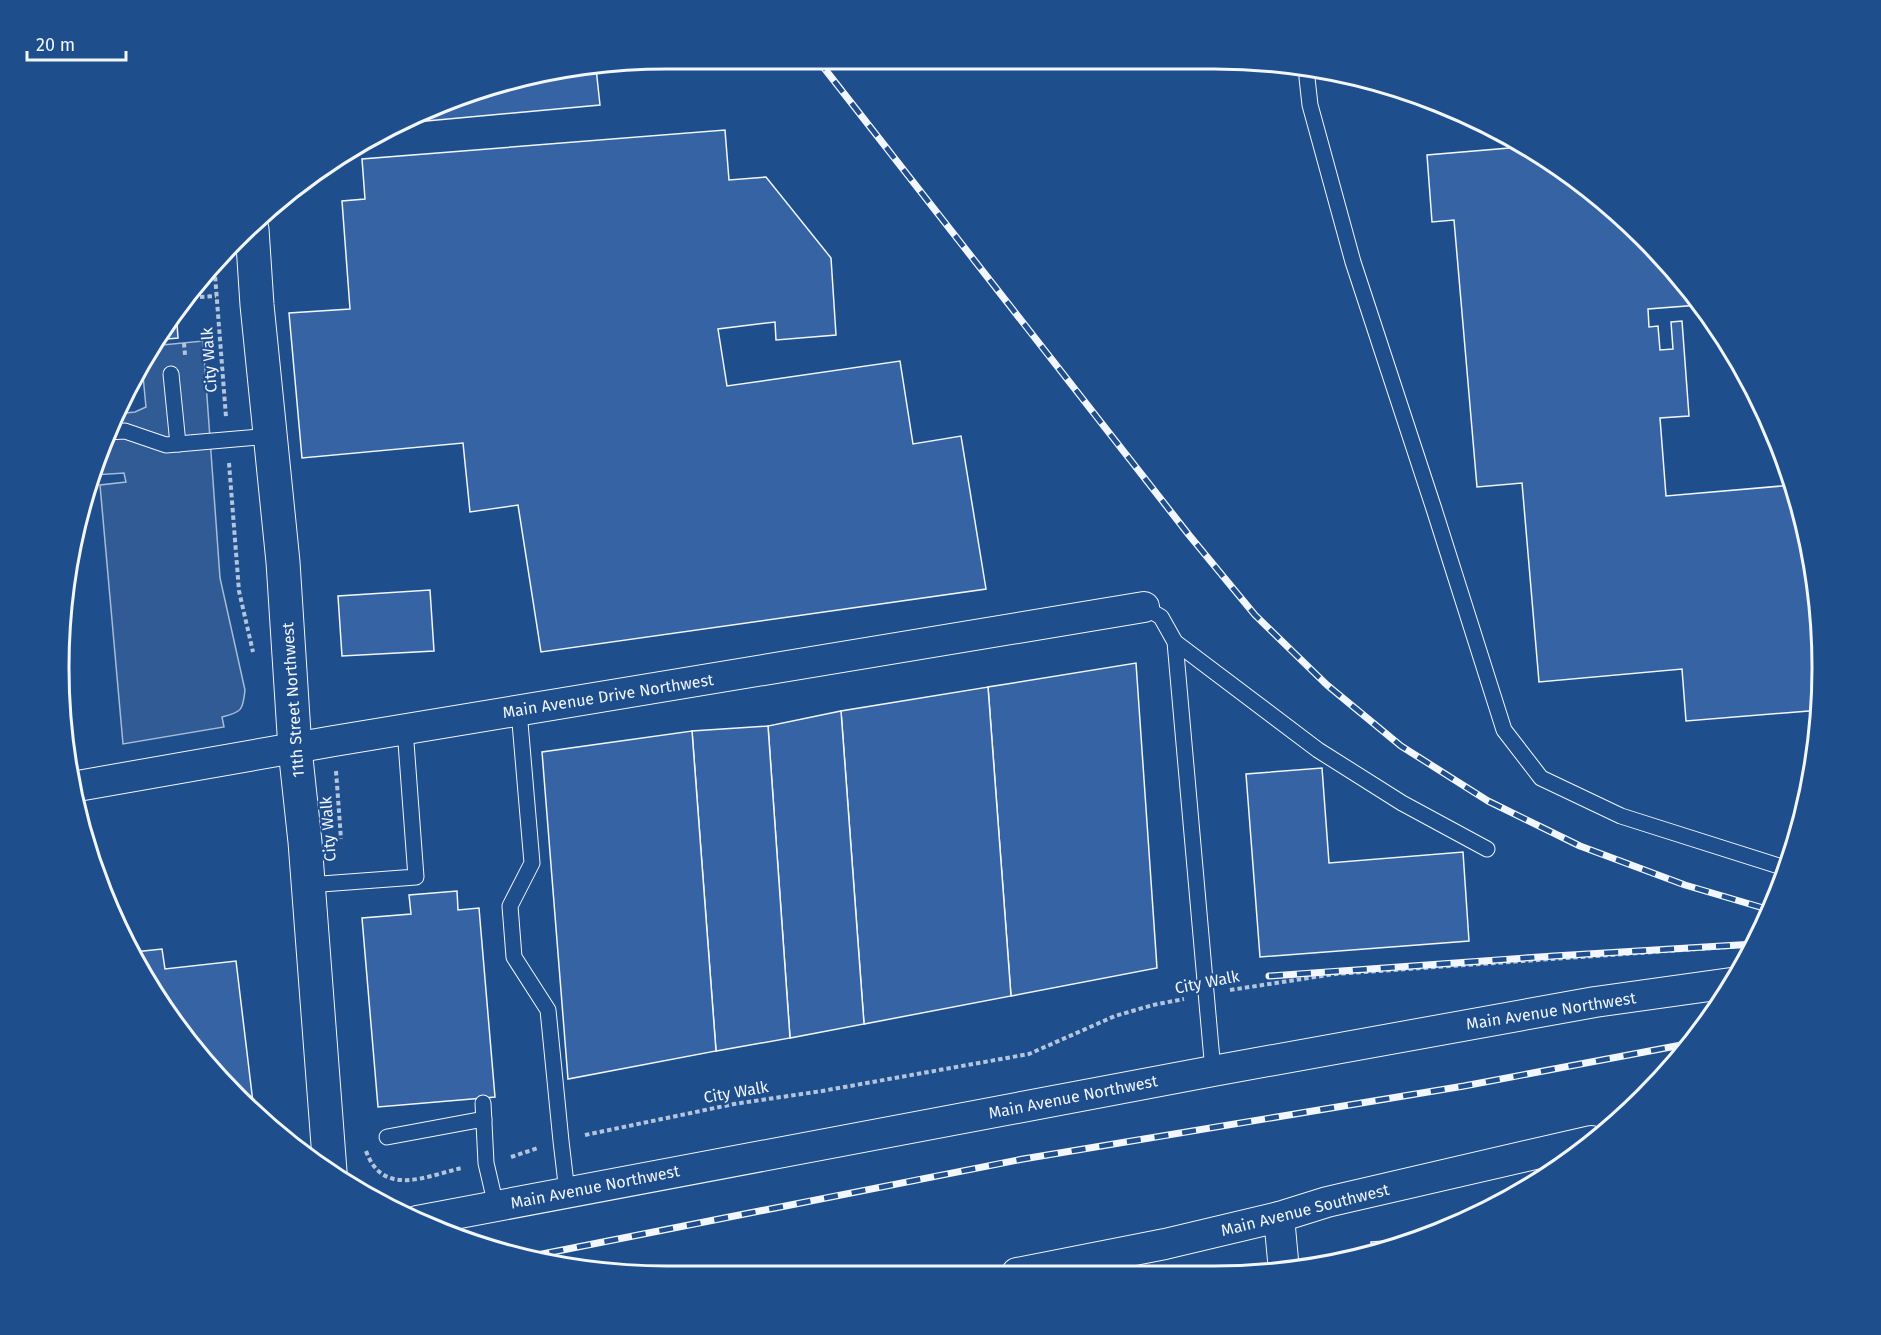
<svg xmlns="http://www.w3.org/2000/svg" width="1881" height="1335" font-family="'Fira Sans',sans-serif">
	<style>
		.pitch { fill: #305b95; stroke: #a8bbd7; stroke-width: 1.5 }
		.building { fill: #3563a3; stroke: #f2f6ff; stroke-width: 1.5 }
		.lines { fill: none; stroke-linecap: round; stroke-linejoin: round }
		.service-casing { stroke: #f2f6ff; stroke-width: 17 }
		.minor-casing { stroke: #f2f6ff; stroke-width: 32 }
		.tertiary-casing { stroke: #f2f6ff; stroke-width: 35 }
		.path { stroke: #b3c4dc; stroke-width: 4; stroke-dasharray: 4.5 3; stroke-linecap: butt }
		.service { stroke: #1f4e8c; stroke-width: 15 }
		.minor { stroke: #1f4e8c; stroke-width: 30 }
		.tertiary { stroke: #1f4e8c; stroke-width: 33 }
		.rail-casing { stroke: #f2f6ff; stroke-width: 7 }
		.rail { stroke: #1f4e8c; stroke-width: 4.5; stroke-dasharray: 14; stroke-linecap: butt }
		.labels { text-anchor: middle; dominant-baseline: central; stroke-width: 4.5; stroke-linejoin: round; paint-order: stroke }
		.street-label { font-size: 16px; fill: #f2f6ff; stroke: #1f4e8c }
		.rim { fill: none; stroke: #f2f6ff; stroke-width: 3 }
	</style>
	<rect width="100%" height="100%" fill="#1f4e8c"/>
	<path class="pitch" d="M203 341 220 578 245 690C243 710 242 712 222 717L224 727 123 744 100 485 126 482 124 473 94 475 105 434 116 414 135 412 146 407 142 365 152 346Z"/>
	<g class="building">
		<polygon points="596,68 600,105 394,124 510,79"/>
		<polygon points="725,130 729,180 766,177 831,258 836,335 776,340 775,322 718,329 727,386 900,361 913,444 961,436 986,589 541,652 518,505 470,512 463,443 302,458 289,313 350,309 342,201 365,199 362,159"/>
		<polygon points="1508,135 1518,140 1615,209 1671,266 1699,305 1648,309 1649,327 1658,326 1660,350 1673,349 1671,322 1682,321 1689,416 1660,418 1666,496 1793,485 1817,588 1821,710 1686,721 1682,669 1539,682 1522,483 1477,487 1454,220 1432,222 1427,155 1509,148"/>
		<polygon points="176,310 178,338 155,340 161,329"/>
		<polygon points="430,590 434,651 342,656 338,596"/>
		<polygon points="1136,663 1157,968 1011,996 988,687"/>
		<polygon points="988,687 1011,996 864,1024 841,711"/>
		<polygon points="841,711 864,1024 790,1038 768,726"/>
		<polygon points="768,726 790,1038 716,1051 692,731"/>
		<polygon points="692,731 716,1051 568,1079 542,752"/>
		<polygon points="1322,768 1329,863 1463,852 1469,941 1260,957 1246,774"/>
		<polygon points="457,891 458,910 479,908 495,1097 378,1107 362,918 411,914 409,895"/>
		<polygon points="162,949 165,969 236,961 254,1111 210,1069 135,957 134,952"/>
		<polygon points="1422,1239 1409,1244 1372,1253 1371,1242"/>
	</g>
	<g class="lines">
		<g class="service-casing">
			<g id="service">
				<polyline points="1311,68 1307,78 1310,105 1353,262 1434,509 1504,730 1541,778 1621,816 1785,868"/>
				<polyline points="171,374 178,444"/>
				<polyline points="106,432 125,431 166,445 270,436"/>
				<polyline points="1144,607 1161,617 1175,642 1213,1071"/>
				<polyline points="1175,642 1318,750 1402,803 1487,849"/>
				<polyline points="519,711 532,863 510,906 514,957 548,1010 561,1141 567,1192"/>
				<polyline points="308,885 416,877 405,729"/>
				<polyline points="483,1103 486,1163 496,1206"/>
				<polyline points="387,1137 484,1119"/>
			</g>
		</g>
		<g class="minor-casing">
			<g id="minor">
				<polyline points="72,787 334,741 1144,607"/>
				<polyline points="1279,1217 1284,1271"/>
				<polyline points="417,1221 1213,1071 1595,1002 1731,983"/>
				<polyline points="1017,1273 1165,1244 1279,1217 1327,1202 1591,1141"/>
			</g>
		</g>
		<g class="tertiary-casing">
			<polyline id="tertiary" points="252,229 257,305 283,562 295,749 305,842 330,1171"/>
		</g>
		<g class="path">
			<polyline points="214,262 226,417"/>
			<polyline points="185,298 216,296"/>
			<polyline points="184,343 185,355"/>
			<polyline points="229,463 239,591 253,652"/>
			<polyline points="336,771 341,839"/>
			<polyline points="1230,990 1335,974 1755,945"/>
			<polyline points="585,1135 734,1104 822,1091 1029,1054 1115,1016 1153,1005 1184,999"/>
			<path d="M366 1151C383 1198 426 1176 462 1168"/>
			<polyline points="511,1157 538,1148"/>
		</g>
		<use href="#service" class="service"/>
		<use href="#minor" class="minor"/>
		<use href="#tertiary" class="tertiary"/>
		<g class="rail-casing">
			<g id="rail">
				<polyline points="817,59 1189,535 1255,615 1327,685 1401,746 1488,801 1580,846 1685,885 1770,910"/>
				<polyline points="1269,976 1554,956 1755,944"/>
				<polyline points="522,1258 1023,1159 1464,1086 1692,1043"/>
			</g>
		</g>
		<use href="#rail" class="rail"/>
	</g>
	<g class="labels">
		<g class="street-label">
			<text transform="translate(209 360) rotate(-94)">City Walk</text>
			<text transform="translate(608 696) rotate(-9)">Main Avenue Drive Northwest</text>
			<text transform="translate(293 700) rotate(-94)">11th Street Northwest</text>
			<text transform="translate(328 829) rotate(-94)">City Walk</text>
			<text transform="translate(1207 982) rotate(-11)">City Walk</text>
			<text transform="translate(1551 1011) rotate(-9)">Main Avenue Northwest</text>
			<text transform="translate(736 1092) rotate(-10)">City Walk</text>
			<text transform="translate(1073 1097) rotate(-11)">Main Avenue Northwest</text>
			<text transform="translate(595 1187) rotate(-11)">Main Avenue Northwest</text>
			<text transform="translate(1305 1210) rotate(-14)">Main Avenue Southwest</text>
		</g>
	</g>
	<path d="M0 0H1881V1335H0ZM667 69H1214A598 598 0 0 1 1812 667V668A598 598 0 0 1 1214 1266H667A598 598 0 0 1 69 668V667A598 598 0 0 1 667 69Z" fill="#1f4e8c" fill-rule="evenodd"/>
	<path class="rim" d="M667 69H1214A598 598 0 0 1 1812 667V668A598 598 0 0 1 1214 1266H667A598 598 0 0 1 69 668V667A598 598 0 0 1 667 69Z"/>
	<path d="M27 51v9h99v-9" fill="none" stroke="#f2f6ff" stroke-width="3"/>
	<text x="36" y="51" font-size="18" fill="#f2f6ff" stroke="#1f4e8c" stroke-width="4.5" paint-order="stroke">20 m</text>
</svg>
